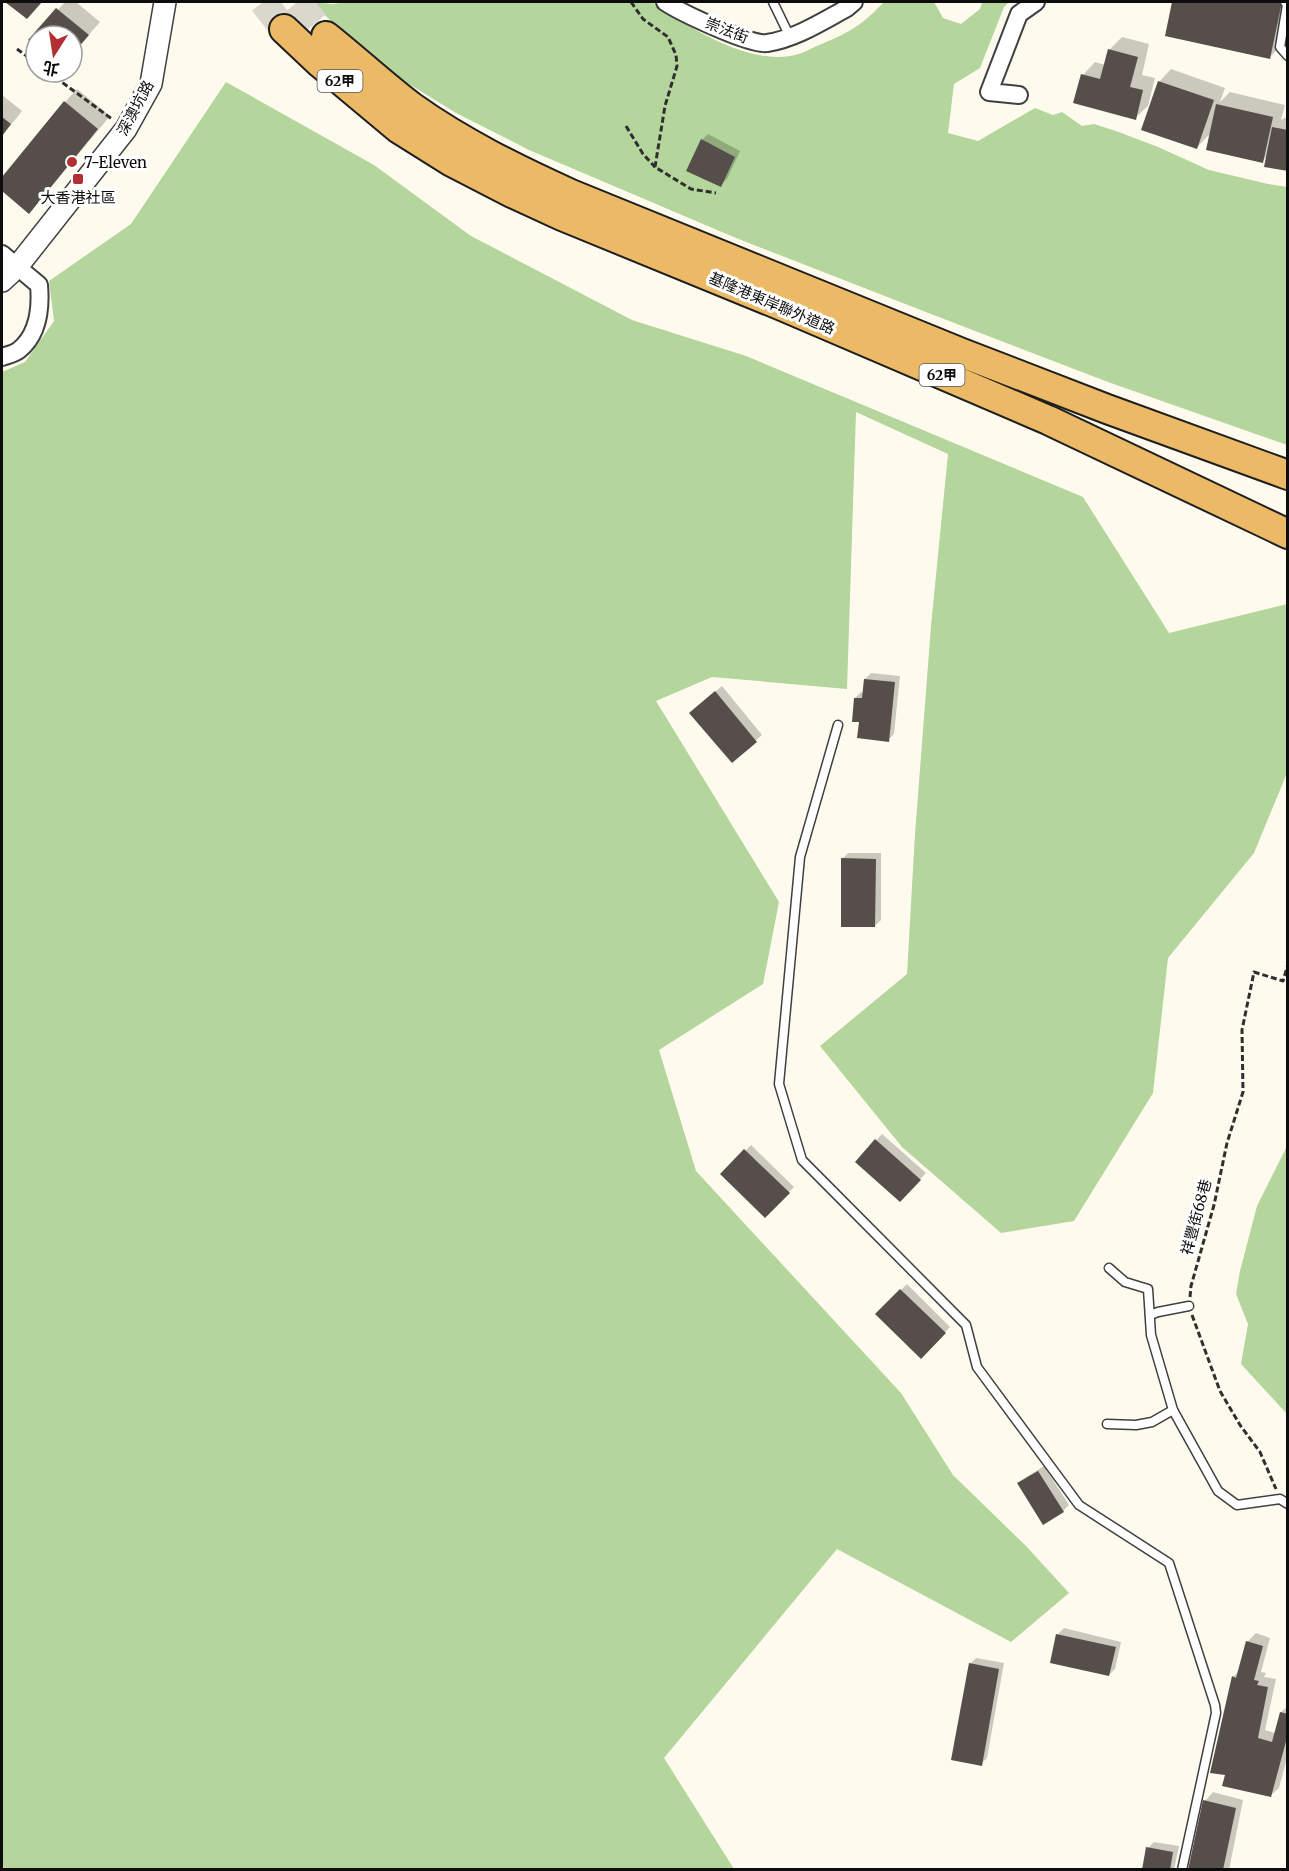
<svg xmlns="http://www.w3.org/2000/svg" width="1289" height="1871" font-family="Merriweather,'Noto Sans TC',serif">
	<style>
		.forest { fill: #b4d59b }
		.shadow { fill: #0003 }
		.building { fill: #554e4a }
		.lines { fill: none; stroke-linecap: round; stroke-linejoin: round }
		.trunk-tunnel { stroke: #dad7cc; stroke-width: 28; stroke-dasharray: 28 14; stroke-linecap: butt }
		.service-casing { stroke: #404040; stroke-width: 11 }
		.minor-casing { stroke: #404040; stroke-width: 20 }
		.tertiary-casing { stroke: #404040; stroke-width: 24 }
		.trunk-casing { stroke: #1e1e1e; stroke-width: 32 }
		.path { stroke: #2f2f2f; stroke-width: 3; stroke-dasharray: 6 3; stroke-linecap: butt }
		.service { stroke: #fff; stroke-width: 8 }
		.minor { stroke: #fff; stroke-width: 16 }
		.tertiary { stroke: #fff; stroke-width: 21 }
		.trunk { stroke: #ecba66; stroke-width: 28 }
		.poi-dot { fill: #b22f33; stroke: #fff; stroke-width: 2 }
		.labels { text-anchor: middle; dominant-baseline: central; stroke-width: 6; stroke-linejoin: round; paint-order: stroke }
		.shield { fill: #fff; stroke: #565656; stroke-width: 1.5 }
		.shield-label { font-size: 14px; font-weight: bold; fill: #0d0d0d }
		.street-label { font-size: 15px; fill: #0d0d0d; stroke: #fff }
		.poi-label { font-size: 15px; fill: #0d0d0d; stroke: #fff; text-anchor: start }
	</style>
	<rect width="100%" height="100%" fill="#fefbee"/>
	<g class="forest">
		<path d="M310 2 333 4 348 2H652C689 27 743 63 790 56 801 55 813 47 824 43 852 31 863 24 884 2H934L943 18 961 24 980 9 982 2H1009L1004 7 980 68 954 84 948 133 978 141 1035 108 1053 115 1062 112 1082 126 1094 124 1116 131 1158 147 1209 170 1268 184 1287 187V445L1108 382 931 314 736 238 529 150 456 113 409 84 375 60Z"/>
		<polygon points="226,82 374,165 471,236 632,320 746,356 1083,497 1169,633 1287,604 1287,773 1254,853 1168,958 1153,1093 1074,1221 1001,1233 902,1147 820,1046 907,974 915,834 931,626 948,454 856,412 847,689 712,677 656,701 779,902 763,984 659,1050 696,1171 901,1393 953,1475 1026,1546 1069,1593 1011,1642 837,1549 664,1758 734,1869 5,1870 2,1865 2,372 25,362 54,321 49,281 131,224"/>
		<polygon points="1287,1137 1287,1414 1241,1364 1248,1324 1236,1294 1240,1271 1257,1206 1286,1148"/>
	</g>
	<g class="shadow">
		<polygon points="65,2 76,2 100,22 72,54 72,36 36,36 36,45 30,40"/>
		<polygon points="1174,2 1288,2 1282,44 1270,57 1167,35"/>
		<polygon points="1122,37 1149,44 1142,75 1155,78 1148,106 1135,118 1083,75 1095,62 1105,65 1109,50"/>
		<polygon points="1171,69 1225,88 1220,102 1230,92 1285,105 1281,120 1288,116 1288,170 1268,155 1262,161 1211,133 1196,148 1159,82"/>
		<polygon points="77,89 110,116 41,199 29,212 2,189 2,179 65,102"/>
		<polygon points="2,95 22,111 2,136"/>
		<polygon points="708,134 740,151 727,179 721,185 688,170 702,140"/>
		<polygon points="871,673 900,676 894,734 888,740 860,721 855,698 861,692 864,693 865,679"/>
		<polygon points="722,686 762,735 732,761 697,707"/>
		<polygon points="848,853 881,853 881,920 875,926 842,859"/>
		<polygon points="882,1134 926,1173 906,1194 857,1162"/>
		<polygon points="751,1145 794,1187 765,1216 722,1174"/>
		<polygon points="907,1284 950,1327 921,1357 877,1314"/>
		<polygon points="1044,1466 1069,1505 1063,1511 1019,1484 1025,1478"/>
		<polygon points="1064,1628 1121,1642 1115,1669 1109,1675 1058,1634"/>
		<polygon points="1256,1633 1270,1638 1261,1672 1266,1673 1264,1677 1276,1679 1265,1730 1275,1733 1281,1712 1288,1706 1288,1754 1279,1788 1270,1796 1233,1677 1240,1670 1247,1642"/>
		<polygon points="976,1658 1004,1663 987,1758 981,1764 970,1664"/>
		<polygon points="1213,1792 1243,1800 1229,1870 1190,1870 1205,1801"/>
		<polygon points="1154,1842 1179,1846 1174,1870 1143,1870 1148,1848"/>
	</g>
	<g class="building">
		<polygon points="5,2 42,2 27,19"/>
		<polygon points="1172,2 1282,2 1270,59 1165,36"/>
		<polygon points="56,8 89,35 72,55 72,36 36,36 36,47 28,40"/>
		<polygon points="1108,49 1138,57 1130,87 1143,90 1136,120 1073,103 1081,74 1100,79"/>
		<polygon points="1158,81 1214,100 1197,149 1141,130"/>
		<polygon points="64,101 98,129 29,214 2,191 2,177"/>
		<polygon points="1216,104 1273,117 1263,163 1206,150"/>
		<polygon points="2,117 11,124 2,136"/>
		<polygon points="1272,127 1288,130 1288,171 1264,167"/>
		<polygon points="701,139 735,157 721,187 686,171"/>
		<polygon points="864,679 895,682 889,742 857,738 859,722 852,722 854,698 862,698"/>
		<polygon points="715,691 757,742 732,763 689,713"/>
		<polygon points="841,858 876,859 875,927 841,927"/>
		<polygon points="875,1139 921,1180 900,1202 855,1162"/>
		<polygon points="744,1149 790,1193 765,1218 720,1174"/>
		<polygon points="900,1289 946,1333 921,1359 875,1314"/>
		<polygon points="1038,1471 1064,1512 1043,1525 1017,1483"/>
		<polygon points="1056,1634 1116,1647 1109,1676 1050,1663"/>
		<polygon points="1246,1641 1263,1646 1254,1680 1259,1681 1257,1685 1268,1687 1258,1738 1272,1742 1280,1712 1288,1714 1288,1734 1271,1797 1222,1786 1225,1775 1210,1773 1232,1676 1236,1678"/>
		<polygon points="969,1663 999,1669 982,1766 951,1760"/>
		<polygon points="1203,1800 1236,1808 1223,1870 1188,1870"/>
		<polygon points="1146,1847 1173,1852 1170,1870 1142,1870"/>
	</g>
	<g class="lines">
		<g class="trunk-tunnel">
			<polyline points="263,2 284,29"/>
			<polyline points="297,2 326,36"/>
		</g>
		<g class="service-casing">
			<g id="service">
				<polyline points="773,2 790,37"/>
				<polyline points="1285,2 1287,5 1280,47 1288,56"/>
				<polyline points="838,725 800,857 779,1084 802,1160 966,1325 977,1367 1079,1505 1169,1563 1215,1705 1216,1713 1182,1870"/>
				<polyline points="1109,1268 1125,1282 1148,1289 1151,1335 1173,1410 1218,1491 1237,1505 1280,1499 1288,1504"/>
				<polyline points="1150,1315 1158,1312 1189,1306"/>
				<polyline points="1107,1424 1136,1425 1152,1422 1173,1410"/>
			</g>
		</g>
		<g class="minor-casing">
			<g id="minor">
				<path d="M665 2C680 12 751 46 767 43 795 39 823 21 847 8L854 2"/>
				<polyline points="1019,95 989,92 1019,14 1036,2"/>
				<path d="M2 254 39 285C41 308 39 334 19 350 14 354 7 355 2 357"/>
			</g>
		</g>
		<g class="tertiary-casing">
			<polyline id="tertiary" points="2,281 17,267 126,129 151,84 165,2"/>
		</g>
		<g class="trunk-casing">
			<g id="trunk">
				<polyline points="284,29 320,63 399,129 450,161 512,193 562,216 782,306 1048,420 1288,534"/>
				<path d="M326 36C355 59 383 85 412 107 461 142 516 169 571 194L962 353 1107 409 1288 475"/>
			</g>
		</g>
		<g class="path">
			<polyline points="631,2 643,19 668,37 676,55 677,66 665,106 655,167 691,189 716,193"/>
			<polyline points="17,49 36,63"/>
			<polyline points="48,72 112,119"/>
			<polyline points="626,126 643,154 655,167"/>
			<polyline points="1190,1297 1191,1286 1214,1205 1227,1143 1243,1092 1242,1030 1254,972 1283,981 1288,964"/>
			<polyline points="1192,1315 1220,1391 1240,1425 1260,1452 1276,1489"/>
		</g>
		<use href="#service" class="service"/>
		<use href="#minor" class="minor"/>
		<use href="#tertiary" class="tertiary"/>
		<use href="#trunk" class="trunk"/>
	</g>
	<g class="poi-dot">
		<circle cx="72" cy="162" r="6"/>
		<rect x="72" y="173" width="12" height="12" rx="3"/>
	</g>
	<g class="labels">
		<g class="shield">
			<rect x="317.5" y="70" width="45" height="22" rx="4.5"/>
			<rect x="919.5" y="364" width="45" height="22" rx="4.5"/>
		</g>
		<g class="shield-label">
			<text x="340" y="81">62甲</text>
			<text x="942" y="375">62甲</text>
		</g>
		<g class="street-label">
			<text transform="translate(727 30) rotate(21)">崇法街</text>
			<text transform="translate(135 108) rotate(-62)">深澳坑路</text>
			<text transform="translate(772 303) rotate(23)">基隆港東岸聯外道路</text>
			<text transform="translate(1196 1217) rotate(-75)">祥豐街68巷</text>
		</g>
		<g class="poi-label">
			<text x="84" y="162">7-Eleven</text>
			<text x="78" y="197" text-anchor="middle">大香港社區</text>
		</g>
	</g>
	<rect width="1289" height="1871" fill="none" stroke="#0d0d0d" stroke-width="6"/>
	<g transform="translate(54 54) rotate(192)"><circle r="28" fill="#ffffff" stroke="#9e9e9e" stroke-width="1.5"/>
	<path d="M0-4.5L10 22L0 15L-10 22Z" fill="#b22f33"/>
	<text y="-9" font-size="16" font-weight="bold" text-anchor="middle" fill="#0d0d0d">北</text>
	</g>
</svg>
